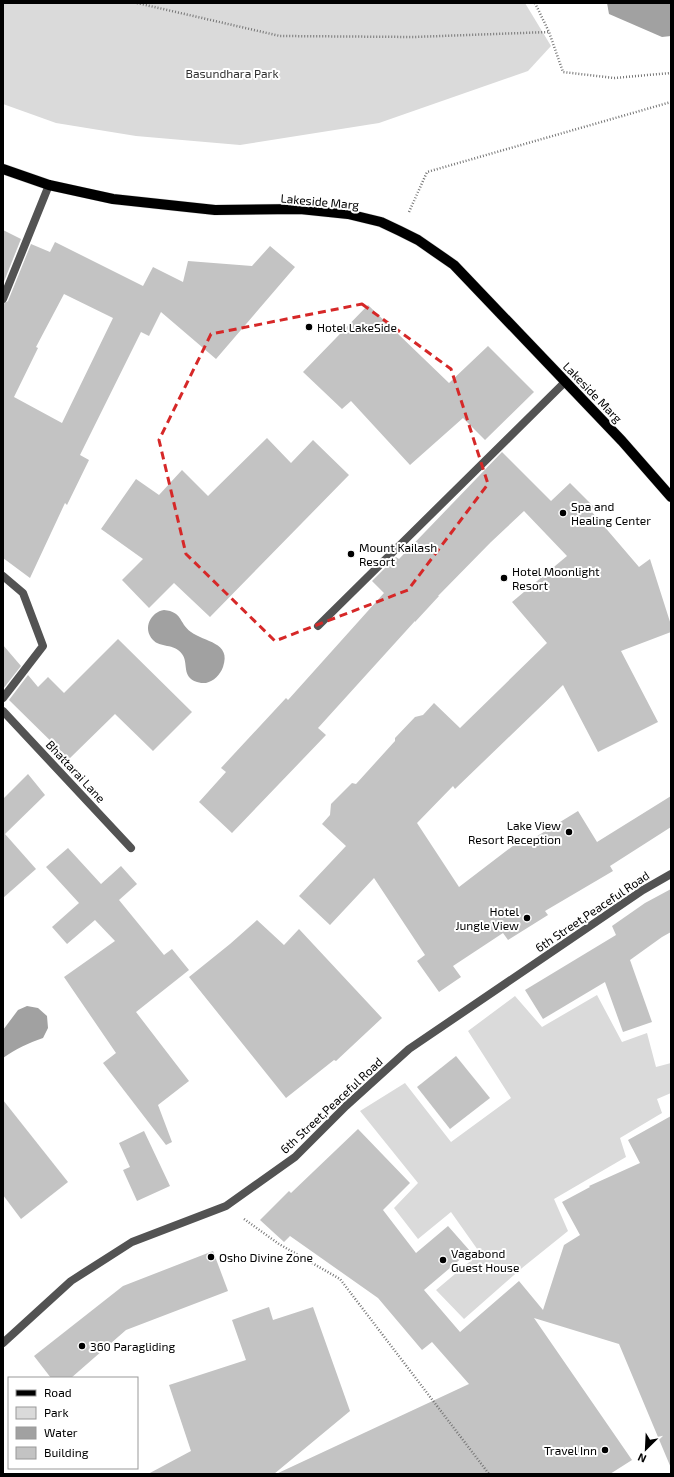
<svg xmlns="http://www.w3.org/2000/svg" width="674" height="1477" font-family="'Exo 2',sans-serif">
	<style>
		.green { fill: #dadada }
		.water { fill: #a1a1a1 }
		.building { fill: #c3c3c3; fill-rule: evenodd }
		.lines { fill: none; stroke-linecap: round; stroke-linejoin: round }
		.primary-casing { stroke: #dbdbdb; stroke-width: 11 }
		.path { stroke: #757575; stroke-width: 2.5; stroke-dasharray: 1 2; stroke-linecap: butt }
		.service { stroke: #535353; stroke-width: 8 }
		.minor { stroke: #535353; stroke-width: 8 }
		.primary { stroke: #000; stroke-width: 10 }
		.marked { fill: none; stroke: #d62828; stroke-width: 3; stroke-dasharray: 8 5; stroke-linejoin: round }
		.poi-dot { fill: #000; stroke: #fff; stroke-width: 1.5 }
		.labels { text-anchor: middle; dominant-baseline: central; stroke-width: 4; stroke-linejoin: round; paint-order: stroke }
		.park-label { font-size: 12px; fill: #313131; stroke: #fff }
		.street-label { font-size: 12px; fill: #000; stroke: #fff }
		.poi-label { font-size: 12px; fill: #000; stroke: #fff; text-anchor: start }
	</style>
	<rect width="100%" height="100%" fill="#fff"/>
	<g class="green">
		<polygon points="3,3 525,3 551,46 528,71 379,123 240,145 136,136 56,123 3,104"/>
		<polygon points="597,995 622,1042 647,1033 656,1067 671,1063 671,1093 657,1099 662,1113 620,1138 626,1157 554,1199 568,1231 522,1268 464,1319 436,1290 480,1253 451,1212 418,1239 394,1208 418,1183 360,1111 405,1083 451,1142 511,1098 468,1031 515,996 542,1027"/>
	</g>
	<g class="water">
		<polygon points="607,3 671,3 671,36 662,37 609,14"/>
		<path d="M164 610C183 612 178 622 191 632 204 642 232 642 223 667 220 675 214 681 206 683 202 683 200 683 197 682 181 677 189 663 182 654 174 643 160 648 153 640 142 628 151 612 164 610Z"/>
		<path d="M27 1006 38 1008 47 1016 48 1028 43 1038C28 1043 16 1049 3 1058V1030L18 1010Z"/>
	</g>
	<g class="building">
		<polygon points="3,230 21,239 3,284"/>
		<path d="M55 242 143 286 153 267 183 282 188 261 252 266 270 246 295 267 216 359 161 312 149 336 141 332 80 455 89 460 67 505 65 503 30 578 3 558V304L8 301 31 244 50 252ZM64 294 113 318 62 423 14 397 38 348 36 347Z"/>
		<polygon points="368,305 449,383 488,346 534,392 485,440 463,418 410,465 351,401 342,409 303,372"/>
		<polygon points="267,438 291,463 313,440 349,475 210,617 174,583 149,608 122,580 143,559 101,529 136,479 159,495 182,470 208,496"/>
		<polygon points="502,452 551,501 570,483 594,507 591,511 639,567 650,559 671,625 671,632 621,651 658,722 598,752 563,685 455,789 453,786 417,823 459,887 518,842 521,846 578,811 597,842 671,796 671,827 610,866 613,871 545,911 548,915 508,940 503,933 453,966 461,977 439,992 417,961 425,955 374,878 330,925 299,896 346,846 322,824 330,815 331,804 352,783 356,784 395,741 395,738 415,717 423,715 434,703 460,728 547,643 512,602 567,556 524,511 491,542 438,596 439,596 415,622 415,621 318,728 326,735 232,833 199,802 226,772 221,768 286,698 288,700 384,593 372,581 396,557 399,559"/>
		<polygon points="118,639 192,712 153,751 115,714 69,759 9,700 28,675 38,687 48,677 64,693"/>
		<polygon points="3,645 21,666 3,689"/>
		<polygon points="28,774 45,795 5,834 36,869 3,898 3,799"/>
		<polygon points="68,848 101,884 121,866 137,884 119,900 164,955 172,949 189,970 136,1012 189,1081 158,1105 172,1142 166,1145 103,1063 116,1053 64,977 115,941 95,920 67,944 52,927 79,903 46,867"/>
		<polygon points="671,889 671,932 662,937 630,960 652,1022 623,1032 605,982 543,1019 525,990 616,935 612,926 645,903"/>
		<polygon points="257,920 284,945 299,929 382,1018 336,1061 334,1060 286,1098 189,977 230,944"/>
		<polygon points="456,1056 490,1098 450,1129 417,1087"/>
		<polygon points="3,1100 68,1182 21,1219 3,1195"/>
		<polygon points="671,1116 671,1468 619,1344 534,1318 632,1460 610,1474 276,1474 469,1384 432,1342 422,1350 378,1298 290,1236 284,1242 260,1220 289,1191 291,1193 358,1129 410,1183 383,1210 416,1253 448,1226 470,1251 424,1290 460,1332 519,1281 543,1310 564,1245 580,1235 562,1202 590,1187 589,1186 640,1163 628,1140"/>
		<polygon points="144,1131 170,1186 137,1201 123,1170 130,1167 119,1143"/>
		<polygon points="213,1251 228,1291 126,1330 71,1378 51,1378 34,1356 123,1286"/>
		<polygon points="269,1307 273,1320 313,1307 350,1411 274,1474 148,1474 191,1451 169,1385 246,1360 232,1320"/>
	</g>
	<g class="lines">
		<g class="primary-casing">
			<polyline id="primary" points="3,169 49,185 113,199 215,210 300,209 348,214 381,222 400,231 418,240 454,265 622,441 671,497"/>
		</g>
		<g class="path">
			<polyline points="137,3 280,36 414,37 549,32"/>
			<polyline points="535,3 549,32 563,72 614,78 671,73"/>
			<polyline points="409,212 427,172 671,102"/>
			<polyline points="244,1219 279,1244 340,1279 489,1474"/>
		</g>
		<polyline class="service" points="318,626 565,382"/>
		<g class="minor">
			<polyline points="3,299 49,185"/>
			<polyline points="3,576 23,593 43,646 3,698"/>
			<polyline points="3,711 131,848"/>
			<polyline points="3,1343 71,1281 132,1242 226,1206 295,1157 346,1106 409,1049 643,890 671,874"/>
		</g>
		<use href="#primary" class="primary"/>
	</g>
	<path class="marked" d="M362 304 451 369 488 484 408 590 275 641 186 554 159 440 211 334Z"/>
	<g class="poi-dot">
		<circle cx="309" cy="327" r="4"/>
		<circle cx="563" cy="513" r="4"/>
		<circle cx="351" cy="554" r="4"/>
		<circle cx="504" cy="578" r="4"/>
		<circle cx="569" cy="832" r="4"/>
		<circle cx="527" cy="918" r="4"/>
		<circle cx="211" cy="1257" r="4"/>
		<circle cx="443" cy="1260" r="4"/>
		<circle cx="82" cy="1346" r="4"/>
		<circle cx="605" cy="1450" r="4"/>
	</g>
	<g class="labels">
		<g class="park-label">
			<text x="232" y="73">Basundhara Park</text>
		</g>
		<g class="street-label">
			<text transform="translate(320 201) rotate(5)">Lakeside Marg</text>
			<text transform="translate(593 392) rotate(46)">Lakeside Marg</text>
			<text transform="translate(76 771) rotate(47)">Bhattarai Lane</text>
			<text transform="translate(592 911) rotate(-34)">6th Street,Peaceful Road</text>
			<text transform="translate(331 1105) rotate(-43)">6th Street,Peaceful Road</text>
		</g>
		<g class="poi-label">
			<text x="317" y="327">Hotel LakeSide</text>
			<text x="571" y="506">Spa and<tspan x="571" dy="14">Healing Center</tspan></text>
			<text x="359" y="547">Mount Kailash<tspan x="359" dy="14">Resort</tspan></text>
			<text x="512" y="571">Hotel Moonlight<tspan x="512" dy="14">Resort</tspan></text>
			<text x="561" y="825" text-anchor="end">Lake View<tspan x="561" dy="14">Resort Reception</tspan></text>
			<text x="519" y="911" text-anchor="end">Hotel<tspan x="519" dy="14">Jungle View</tspan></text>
			<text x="451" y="1253">Vagabond<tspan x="451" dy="14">Guest House</tspan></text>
			<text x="219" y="1257">Osho Divine Zone</text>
			<text x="90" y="1346">360 Paragliding</text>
			<text x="597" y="1450" text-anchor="end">Travel Inn</text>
		</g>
	</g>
	<rect width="674" height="1477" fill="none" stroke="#000000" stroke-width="8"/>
	<rect x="8" y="1377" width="130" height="92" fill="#ffffff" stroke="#999999"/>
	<rect x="16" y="1390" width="20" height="6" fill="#000000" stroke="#999999"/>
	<text x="44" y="1397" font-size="12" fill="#000000">Road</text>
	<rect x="16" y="1407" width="20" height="12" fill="#dadada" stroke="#999999"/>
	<text x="44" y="1417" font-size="12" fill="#000000">Park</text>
	<rect x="16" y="1427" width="20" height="12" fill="#a1a1a1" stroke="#999999"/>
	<text x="44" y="1437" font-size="12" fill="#000000">Water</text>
	<rect x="16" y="1447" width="20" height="12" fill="#c3c3c3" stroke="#999999"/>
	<text x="44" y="1457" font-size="12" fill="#000000">Building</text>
	<g transform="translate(646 1449) rotate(204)" stroke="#ffffff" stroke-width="3" paint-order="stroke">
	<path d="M0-3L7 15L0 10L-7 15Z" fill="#000000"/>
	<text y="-6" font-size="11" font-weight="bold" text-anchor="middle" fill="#000000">N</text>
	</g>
</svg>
